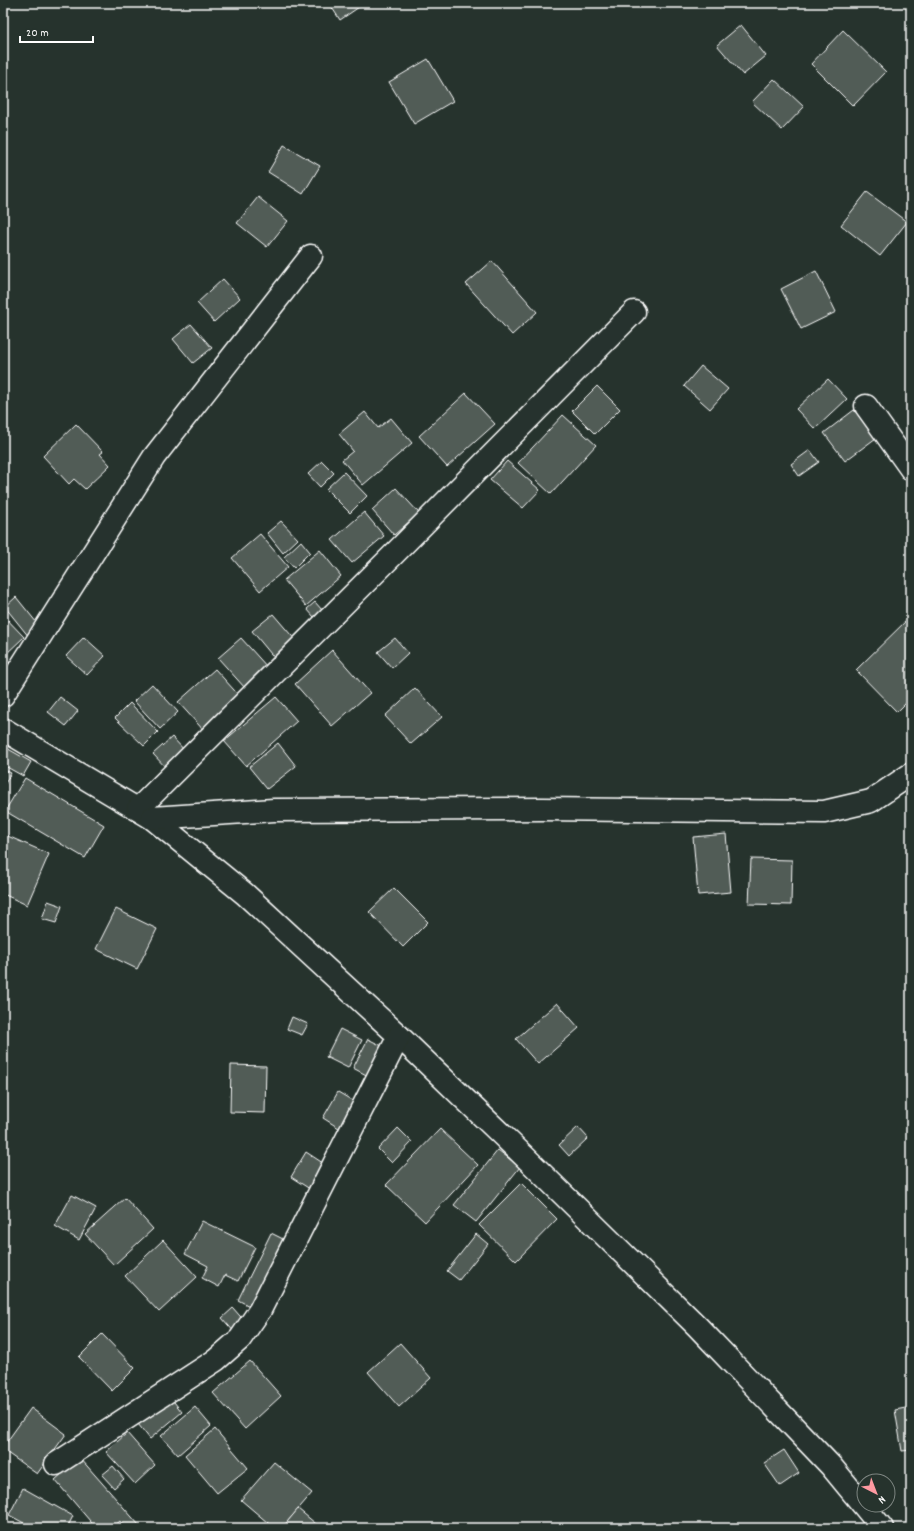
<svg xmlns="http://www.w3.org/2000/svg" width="914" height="1531" font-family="Dekko,sans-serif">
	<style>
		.building { fill: #515c57; stroke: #fff }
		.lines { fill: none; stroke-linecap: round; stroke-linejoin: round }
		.minor-casing { stroke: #fff; stroke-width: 25 }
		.minor { stroke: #26332d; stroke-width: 22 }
	</style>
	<rect width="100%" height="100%" fill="#26332d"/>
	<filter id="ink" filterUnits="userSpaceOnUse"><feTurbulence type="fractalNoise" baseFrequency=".025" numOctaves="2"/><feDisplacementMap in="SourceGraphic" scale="8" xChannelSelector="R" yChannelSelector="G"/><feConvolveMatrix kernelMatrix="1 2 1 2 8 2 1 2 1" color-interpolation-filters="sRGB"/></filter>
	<g filter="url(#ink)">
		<g class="building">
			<polygon points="329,3 365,3 340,20"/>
			<polygon points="741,25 766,56 743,75 717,45"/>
			<polygon points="843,30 886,72 853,106 811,64"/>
			<polygon points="428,59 453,101 414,124 389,82"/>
			<polygon points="774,79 804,107 782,130 752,102"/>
			<polygon points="284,145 320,166 303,194 268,172"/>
			<polygon points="867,192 907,222 880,256 841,225"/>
			<polygon points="258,197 288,221 267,247 237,223"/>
			<polygon points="492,261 537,312 512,335 466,284"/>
			<polygon points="816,271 836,312 801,329 781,289"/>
			<polygon points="223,279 240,298 214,322 197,303"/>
			<polygon points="191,324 212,348 193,363 173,339"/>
			<polygon points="701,366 728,389 710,409 684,386"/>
			<polygon points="828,379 847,399 815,429 796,409"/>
			<polygon points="597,386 620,409 595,434 572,411"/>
			<polygon points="466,393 495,424 447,467 419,436"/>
			<polygon points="854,410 876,438 845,461 824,433"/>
			<polygon points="365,412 378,428 391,418 412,443 363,485 342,460 353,451 339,434"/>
			<polygon points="563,415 596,445 551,494 518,463"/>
			<polygon points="76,424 103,452 100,454 110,465 85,489 74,479 69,484 43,456"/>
			<polygon points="810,450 819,462 799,476 791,464"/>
			<polygon points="322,461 334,473 320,487 308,474"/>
			<polygon points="507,461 540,490 523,508 490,480"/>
			<polygon points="344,472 367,496 350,513 326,489"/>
			<polygon points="396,488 419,513 394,535 372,510"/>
			<polygon points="364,512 384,536 352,563 332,540"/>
			<polygon points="281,521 298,539 283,553 267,533"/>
			<polygon points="260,534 288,567 260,591 232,558"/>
			<polygon points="301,541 310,552 294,568 284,557"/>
			<polygon points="320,550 341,576 306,606 284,580"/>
			<polygon points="16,597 41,628 29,637 5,607"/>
			<polygon points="315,602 322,610 314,617 307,609"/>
			<polygon points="273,614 297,642 276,660 252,631"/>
			<polygon points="3,615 24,637 5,655 3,653"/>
			<polygon points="911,616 911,698 897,712 856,670"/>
			<polygon points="84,637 105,656 87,675 66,656"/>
			<polygon points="241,638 268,668 245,688 218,658"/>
			<polygon points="395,638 408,653 392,668 378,652"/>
			<polygon points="332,650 370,693 332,726 295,684"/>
			<polygon points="3,657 17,670 3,686"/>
			<polygon points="215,669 243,700 206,733 178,702"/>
			<polygon points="152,684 178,712 160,729 134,701"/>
			<polygon points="415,688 442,717 411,744 385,716"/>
			<polygon points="60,697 78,711 66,726 48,712"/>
			<polygon points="276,697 297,721 246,766 224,741"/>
			<polygon points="130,703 158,732 144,746 115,718"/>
			<polygon points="172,737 187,753 168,770 153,754"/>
			<polygon points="278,743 296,766 267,789 249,767"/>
			<polygon points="3,746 31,762 23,776 3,765"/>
			<polygon points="3,769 11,773 3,787"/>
			<polygon points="25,778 104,825 85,858 5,811"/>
			<polygon points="3,834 49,854 27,905 3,894"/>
			<polygon points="726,834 731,892 698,895 693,837"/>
			<polygon points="751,859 792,860 791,905 749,904"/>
			<polygon points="394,888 428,922 403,947 369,912"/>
			<polygon points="48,901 62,906 56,923 42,919"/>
			<polygon points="116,909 157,929 137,969 96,949"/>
			<polygon points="557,1003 579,1028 538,1064 516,1039"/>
			<polygon points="292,1017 308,1024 302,1035 287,1029"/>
			<polygon points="340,1029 362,1040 348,1068 326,1057"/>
			<polygon points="368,1039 388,1049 374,1079 353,1068"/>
			<polygon points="231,1065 266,1066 265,1113 230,1112"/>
			<polygon points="338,1092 358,1104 342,1130 323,1118"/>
			<polygon points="578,1127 588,1138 569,1156 559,1145"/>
			<polygon points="398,1128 412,1142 392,1163 378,1149"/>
			<polygon points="440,1129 478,1165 425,1222 386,1185"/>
			<polygon points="498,1150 520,1167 476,1222 454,1205"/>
			<polygon points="306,1152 329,1167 313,1191 291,1177"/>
			<polygon points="521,1183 557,1219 516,1261 479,1225"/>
			<polygon points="72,1195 96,1208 79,1240 55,1226"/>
			<polygon points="125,1198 153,1229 114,1265 85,1234"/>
			<polygon points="202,1221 255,1247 238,1281 225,1275 219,1287 202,1278 208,1266 185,1254"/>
			<polygon points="271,1233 289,1242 255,1309 238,1300"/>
			<polygon points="476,1234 488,1244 459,1280 447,1271"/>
			<polygon points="163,1240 197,1277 159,1312 125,1276"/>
			<polygon points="233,1308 246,1323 235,1333 222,1318"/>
			<polygon points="102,1334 135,1368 112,1391 79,1357"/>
			<polygon points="400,1343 431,1378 399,1407 368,1372"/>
			<polygon points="250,1361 281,1396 245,1429 213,1393"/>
			<polygon points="170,1397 182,1412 150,1439 138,1424"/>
			<polygon points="195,1407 211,1426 178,1455 161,1436"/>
			<polygon points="911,1407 911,1450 902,1451 895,1410"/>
			<polygon points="31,1408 66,1434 37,1474 3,1450 3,1447"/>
			<polygon points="215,1429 248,1468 217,1493 185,1455"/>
			<polygon points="127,1433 155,1465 135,1484 106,1452"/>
			<polygon points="784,1450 799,1473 780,1486 764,1463"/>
			<polygon points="80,1458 139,1525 135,1528 125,1528 120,1521 112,1528 96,1528 55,1480"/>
			<polygon points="274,1462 312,1493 282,1528 274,1528 241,1500"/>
			<polygon points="113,1466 124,1479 114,1488 102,1475"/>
			<polygon points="23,1488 73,1516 67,1528 33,1528 9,1515"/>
			<polygon points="298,1509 321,1528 282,1528"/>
		</g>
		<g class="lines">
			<g class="minor-casing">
				<g id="minor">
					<polyline points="866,406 911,469"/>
					<polyline points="3,695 154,457 311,256"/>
					<polyline points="3,729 152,818 245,894 399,1036 525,1157 697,1326 831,1466 882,1528"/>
					<polyline points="138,809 394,554 634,312"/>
					<polyline points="152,818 274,810 542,809 824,812 871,801 911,774"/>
					<polyline points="56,1464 216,1360 240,1339 260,1310 399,1036"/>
				</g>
			</g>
			<use href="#minor" class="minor"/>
		</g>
	</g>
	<rect width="914" height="1531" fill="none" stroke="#26332d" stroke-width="16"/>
	<rect x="8" y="8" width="898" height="1515" fill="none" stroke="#fff" stroke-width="1.5" filter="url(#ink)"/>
	<g transform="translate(876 1493) rotate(138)"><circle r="19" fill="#26332d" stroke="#7d8581"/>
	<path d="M0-3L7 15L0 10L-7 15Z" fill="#ff9aa2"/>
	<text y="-6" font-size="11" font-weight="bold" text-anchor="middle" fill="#ffffff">N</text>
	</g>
	<path d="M20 36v6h73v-6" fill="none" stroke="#ffffff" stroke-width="2"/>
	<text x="26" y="36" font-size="12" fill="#ffffff" stroke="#26332d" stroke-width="3" paint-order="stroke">20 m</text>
</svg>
